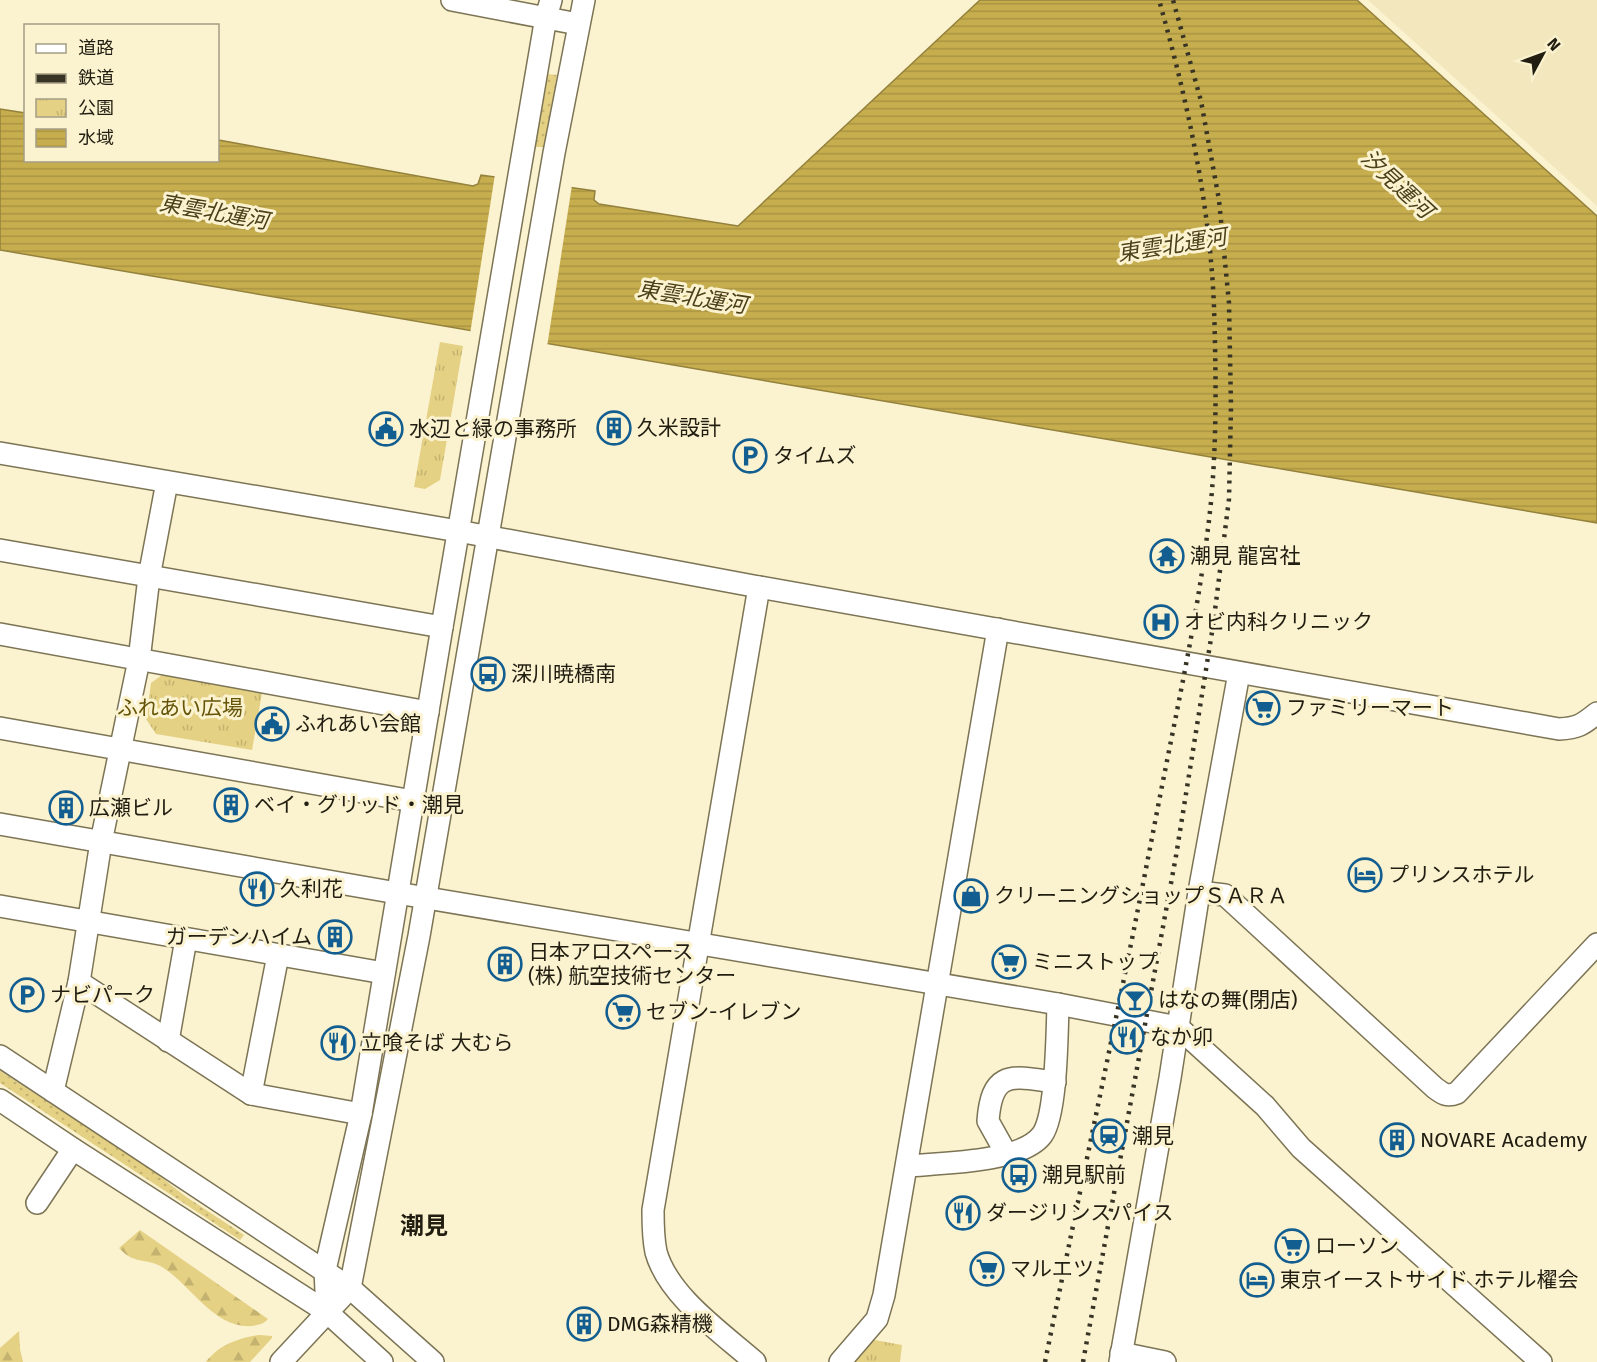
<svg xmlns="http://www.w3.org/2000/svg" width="1597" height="1362" font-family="'Fira Sans','Noto Sans JP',sans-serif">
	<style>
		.built { fill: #f2e7bd }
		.grass { fill: url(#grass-dots) }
		.forest { fill: url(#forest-firs) }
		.park { fill: url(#park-tufts) }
		.water { fill: url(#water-rules); stroke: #94823c; stroke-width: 1.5 }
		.pier { fill: #fbf2d0 }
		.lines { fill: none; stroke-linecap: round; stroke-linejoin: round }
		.minor-casing { stroke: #7c7455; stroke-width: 24 }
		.minor { stroke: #fff; stroke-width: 21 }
		.rail { stroke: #383425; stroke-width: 4.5; stroke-dasharray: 3 6; stroke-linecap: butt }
		.labels { text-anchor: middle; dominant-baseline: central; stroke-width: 6; stroke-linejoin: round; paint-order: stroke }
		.poi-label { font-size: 21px; fill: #211e11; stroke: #fbf2d0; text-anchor: start }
		.park-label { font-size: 21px; fill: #655407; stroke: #fbf2d0 }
		.water-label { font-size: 22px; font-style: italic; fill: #4b4018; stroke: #fbf2d0 }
		.quarter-label { font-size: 24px; font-weight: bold; fill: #211e11; stroke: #fbf2d0 }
	</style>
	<defs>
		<pattern id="grass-dots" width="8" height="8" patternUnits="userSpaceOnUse" patternTransform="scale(1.5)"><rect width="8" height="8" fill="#e5d183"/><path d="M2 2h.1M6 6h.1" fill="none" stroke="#c4b370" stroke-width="1.8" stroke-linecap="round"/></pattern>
		<pattern id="forest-firs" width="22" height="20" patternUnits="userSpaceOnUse" patternTransform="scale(1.5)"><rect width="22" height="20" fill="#e5d183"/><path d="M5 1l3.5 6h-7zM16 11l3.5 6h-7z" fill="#c4b370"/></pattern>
		<pattern id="park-tufts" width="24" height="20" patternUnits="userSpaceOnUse" patternTransform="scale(1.5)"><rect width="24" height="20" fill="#e5d183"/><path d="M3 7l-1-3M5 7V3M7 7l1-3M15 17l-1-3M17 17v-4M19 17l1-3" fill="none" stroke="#c4b370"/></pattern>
		<pattern id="water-rules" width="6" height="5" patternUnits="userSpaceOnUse" patternTransform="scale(1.5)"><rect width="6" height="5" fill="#c6ad4e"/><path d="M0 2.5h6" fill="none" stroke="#aa9443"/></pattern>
	</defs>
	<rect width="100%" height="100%" fill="#fbf2d0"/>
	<polygon class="built" points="1368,0 1597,0 1597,206"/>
	<g class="grass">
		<polygon points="547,74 557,75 544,147 533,147"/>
		<polygon points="0,1071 152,1170 185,1196 244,1235 240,1240 0,1083"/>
	</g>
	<g class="forest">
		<path d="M140 1230 268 1319C264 1324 258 1325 252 1326 215 1329 192 1287 165 1269 151 1259 142 1263 130 1257 126 1255 122 1251 119 1248Z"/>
		<polygon points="19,1331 20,1349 23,1362 0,1362 0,1348"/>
		<path d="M260 1335 272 1336V1338L250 1362H206C218 1345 241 1337 260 1335Z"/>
	</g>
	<g class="park">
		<polygon points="440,342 463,346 440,480 425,489 414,487"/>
		<polygon points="162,675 262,693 252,750 156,734 146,719 151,683"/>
		<polygon points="869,1339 902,1345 900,1362 849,1362"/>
	</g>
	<polygon class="water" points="980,0 1357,0 1597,216 1597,523 0,250 0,109 25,113 26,160 218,160 218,140 473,186 478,184 481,175 595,191 594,200 599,204 738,226"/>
	<polygon class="pier" points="495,174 572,185 547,347 470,334"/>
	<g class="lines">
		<g class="minor-casing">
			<g id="minor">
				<polyline points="452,0 578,24"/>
				<path d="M0 453 458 531 759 587 1559 729C1578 728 1582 725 1597 713"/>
				<polyline points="0,550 442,627"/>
				<polyline points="0,634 428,712"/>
				<polyline points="0,728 413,801"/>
				<polyline points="0,824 397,893 1058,1004 1178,1027 1265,1106 1301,1148 1541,1362"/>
				<path d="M1199 892 1225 895 1435 1088C1443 1094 1447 1097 1457 1093L1597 944"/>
				<polyline points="0,906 384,973"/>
				<polyline points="79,982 251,1094 361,1114"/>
				<polyline points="168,1041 186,939"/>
				<polyline points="0,1056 350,1288 433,1362"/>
				<polyline points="53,1091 79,982 101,842 139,660 149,577 167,482"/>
				<polyline points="251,1094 278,955"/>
				<polyline points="0,1100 73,1149 327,1312 382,1362"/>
				<path d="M1007 1155 988 1121C992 1068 1013 1077 1055 1082"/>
				<path d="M907 1166C940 1163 1021 1163 1042 1135 1057 1115 1057 1032 1058 1004"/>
				<polyline points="37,1203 73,1149"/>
				<polyline points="327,1312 325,1270 361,1114 442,627 546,17 551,0"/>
				<polyline points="1121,1353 1165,1362"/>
				<polyline points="281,1362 350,1288 419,936 554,153 584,0"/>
				<path d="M755 1362C722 1333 668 1296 656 1252 653 1238 653 1224 653 1210L759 587"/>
				<polyline points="840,1362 877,1319 884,1295 998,629"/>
				<polyline points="1120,1362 1170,1078 1199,892 1239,673"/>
			</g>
		</g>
		<use href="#minor" class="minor"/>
		<g class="rail">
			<path d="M1045 1362C1082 1180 1121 999 1156 817 1176 712 1200 608 1211 502 1217 438 1216 371 1214 307 1210 204 1187 99 1159 0"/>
			<polyline points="1083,1362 1176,856 1213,626 1229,499 1231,407 1229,303 1219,200 1201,101 1173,0"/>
		</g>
	</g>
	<defs>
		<g id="building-ring" transform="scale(1.725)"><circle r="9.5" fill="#fbf2d0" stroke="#135e91" stroke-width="1.5"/><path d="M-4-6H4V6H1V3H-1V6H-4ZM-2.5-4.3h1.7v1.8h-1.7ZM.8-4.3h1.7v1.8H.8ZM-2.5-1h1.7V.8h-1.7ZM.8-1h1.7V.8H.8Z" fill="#135e91"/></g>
		<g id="civic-ring" transform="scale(1.725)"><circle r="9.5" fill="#fbf2d0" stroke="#135e91" stroke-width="1.5"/><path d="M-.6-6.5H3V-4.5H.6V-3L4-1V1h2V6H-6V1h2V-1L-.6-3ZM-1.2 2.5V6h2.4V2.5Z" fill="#135e91"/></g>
		<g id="parking-ring" transform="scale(1.725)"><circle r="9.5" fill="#fbf2d0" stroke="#135e91" stroke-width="1.5"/><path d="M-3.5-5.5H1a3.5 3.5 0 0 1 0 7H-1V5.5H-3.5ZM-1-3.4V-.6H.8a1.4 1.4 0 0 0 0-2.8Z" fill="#135e91"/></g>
		<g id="temple-ring" transform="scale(1.725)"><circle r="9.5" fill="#fbf2d0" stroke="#135e91" stroke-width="1.5"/><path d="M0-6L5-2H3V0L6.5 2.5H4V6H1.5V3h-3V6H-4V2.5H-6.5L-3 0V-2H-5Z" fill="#135e91"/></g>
		<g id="hospital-ring" transform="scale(1.725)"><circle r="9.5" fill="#fbf2d0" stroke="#135e91" stroke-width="1.5"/><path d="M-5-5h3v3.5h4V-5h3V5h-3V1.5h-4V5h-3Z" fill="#135e91"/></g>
		<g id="bus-ring" transform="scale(1.725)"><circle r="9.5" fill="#fbf2d0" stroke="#135e91" stroke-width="1.5"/><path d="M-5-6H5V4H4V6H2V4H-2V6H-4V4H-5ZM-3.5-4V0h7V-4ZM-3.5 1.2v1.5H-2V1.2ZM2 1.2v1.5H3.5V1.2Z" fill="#135e91"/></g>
		<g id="supermarket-ring" transform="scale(1.725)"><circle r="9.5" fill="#fbf2d0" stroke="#135e91" stroke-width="1.5"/><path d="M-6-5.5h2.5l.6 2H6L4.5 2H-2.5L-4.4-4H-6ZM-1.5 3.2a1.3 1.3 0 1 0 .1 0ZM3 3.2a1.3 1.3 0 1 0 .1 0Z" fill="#135e91"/></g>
		<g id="hotel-ring" transform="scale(1.725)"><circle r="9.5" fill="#fbf2d0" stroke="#135e91" stroke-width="1.5"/><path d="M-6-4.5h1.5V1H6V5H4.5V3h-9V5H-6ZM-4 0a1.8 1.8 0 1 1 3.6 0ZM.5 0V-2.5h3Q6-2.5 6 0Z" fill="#135e91"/></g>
		<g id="restaurant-ring" transform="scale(1.725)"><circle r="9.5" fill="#fbf2d0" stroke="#135e91" stroke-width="1.5"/><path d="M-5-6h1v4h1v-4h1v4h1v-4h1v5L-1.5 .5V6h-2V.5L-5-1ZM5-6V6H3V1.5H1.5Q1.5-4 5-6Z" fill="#135e91"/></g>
		<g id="shop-ring" transform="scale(1.725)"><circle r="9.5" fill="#fbf2d0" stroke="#135e91" stroke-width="1.5"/><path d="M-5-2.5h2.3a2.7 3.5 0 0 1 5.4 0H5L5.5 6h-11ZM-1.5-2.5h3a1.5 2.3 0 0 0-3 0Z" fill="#135e91"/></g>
		<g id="bar-ring" transform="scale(1.725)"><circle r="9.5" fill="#fbf2d0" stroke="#135e91" stroke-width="1.5"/><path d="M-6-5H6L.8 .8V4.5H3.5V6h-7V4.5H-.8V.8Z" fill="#135e91"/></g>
		<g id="station-ring" transform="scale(1.725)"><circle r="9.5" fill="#fbf2d0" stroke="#135e91" stroke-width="1.5"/><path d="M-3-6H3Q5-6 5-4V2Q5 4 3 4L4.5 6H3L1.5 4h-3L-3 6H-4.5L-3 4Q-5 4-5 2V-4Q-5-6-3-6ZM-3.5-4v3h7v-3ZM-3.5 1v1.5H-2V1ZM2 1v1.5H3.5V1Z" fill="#135e91"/></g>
	</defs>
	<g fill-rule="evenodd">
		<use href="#building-ring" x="614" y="428"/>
		<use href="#civic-ring" x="386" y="429"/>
		<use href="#parking-ring" x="750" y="456"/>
		<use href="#temple-ring" x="1167" y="556"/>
		<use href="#hospital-ring" x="1161" y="622"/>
		<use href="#bus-ring" x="488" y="674"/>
		<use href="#supermarket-ring" x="1263" y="708"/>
		<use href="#civic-ring" x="272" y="724"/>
		<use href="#building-ring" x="231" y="805"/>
		<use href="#building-ring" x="66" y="808"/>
		<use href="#hotel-ring" x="1365" y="875"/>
		<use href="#restaurant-ring" x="257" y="889"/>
		<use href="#shop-ring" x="971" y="896"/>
		<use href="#building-ring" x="335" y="937"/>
		<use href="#supermarket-ring" x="1009" y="962"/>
		<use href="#building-ring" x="505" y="964"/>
		<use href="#parking-ring" x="27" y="995"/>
		<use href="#bar-ring" x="1135" y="1000"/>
		<use href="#supermarket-ring" x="623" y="1012"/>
		<use href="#restaurant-ring" x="1127" y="1037"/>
		<use href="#restaurant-ring" x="338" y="1043"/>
		<use href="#station-ring" x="1109" y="1136"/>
		<use href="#building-ring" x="1397" y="1140"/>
		<use href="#bus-ring" x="1019" y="1175"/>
		<use href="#restaurant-ring" x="963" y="1213"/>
		<use href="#supermarket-ring" x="1292" y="1246"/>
		<use href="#supermarket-ring" x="987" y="1269"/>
		<use href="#hotel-ring" x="1257" y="1280"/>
		<use href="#building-ring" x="584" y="1324"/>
	</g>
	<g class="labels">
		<g class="poi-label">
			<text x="637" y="428">久米設計</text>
			<text x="409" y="429">水辺と緑の事務所</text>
			<text x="773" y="456">タイムズ</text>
			<text x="1190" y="556">潮見 龍宮社</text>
			<text x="1184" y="622">オビ内科クリニック</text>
			<text x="511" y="674">深川暁橋南</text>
			<text x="1286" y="708">ファミリーマート</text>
			<text x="295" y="724">ふれあい会館</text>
			<text x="254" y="805">ベイ・グリッド・潮見</text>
			<text x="89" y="808">広瀬ビル</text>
			<text x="1388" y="875">プリンスホテル</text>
			<text x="280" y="889">久利花</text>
			<text x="994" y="896">クリーニングショップＳＡＲＡ</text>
			<text x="312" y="937" text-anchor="end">ガーデンハイム</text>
			<text x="528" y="952">日本アロスペース<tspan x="528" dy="24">(株) 航空技術センター</tspan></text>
			<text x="1032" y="962">ミニストップ</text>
			<text x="50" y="995">ナビパーク</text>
			<text x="1158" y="1000">はなの舞(閉店)</text>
			<text x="646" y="1012">セブン-イレブン</text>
			<text x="1150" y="1037">なか卯</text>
			<text x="361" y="1043">立喰そば 大むら</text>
			<text x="1132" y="1136">潮見</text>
			<text x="1420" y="1140">NOVARE Academy</text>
			<text x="1042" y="1175">潮見駅前</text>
			<text x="986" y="1213">ダージリンスパイス</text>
			<text x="1315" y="1246">ローソン</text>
			<text x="1010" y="1269">マルエツ</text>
			<text x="1280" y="1280">東京イーストサイド ホテル櫂会</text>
			<text x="607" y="1324">DMG森精機</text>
		</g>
		<g class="park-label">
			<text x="180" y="708">ふれあい広場</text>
		</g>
		<g class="water-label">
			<text transform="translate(1397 184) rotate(43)">汐見運河</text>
			<text transform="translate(214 212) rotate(10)">東雲北運河</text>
			<text transform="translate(1172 245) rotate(-9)">東雲北運河</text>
			<text transform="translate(692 297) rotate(9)">東雲北運河</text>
		</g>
		<g class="quarter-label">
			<text x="424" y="1226">潮見</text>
		</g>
	</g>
	<rect x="24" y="24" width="195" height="138" fill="#fbf2d0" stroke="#a49d84" stroke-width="1.5"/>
	<rect x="36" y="44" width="30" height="9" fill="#ffffff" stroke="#a49d84" stroke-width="1.5"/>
	<text x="78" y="54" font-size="18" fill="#211e11">道路</text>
	<rect x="36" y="74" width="30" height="9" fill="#383425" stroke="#a49d84" stroke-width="1.5"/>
	<text x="78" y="84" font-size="18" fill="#211e11">鉄道</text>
	<rect x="36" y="99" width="30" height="18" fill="url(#park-tufts)" stroke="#a49d84" stroke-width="1.5"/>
	<text x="78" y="114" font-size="18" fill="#211e11">公園</text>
	<rect x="36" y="129" width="30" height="18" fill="url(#water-rules)" stroke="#a49d84" stroke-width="1.5"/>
	<text x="78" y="144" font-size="18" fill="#211e11">水域</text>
	<g transform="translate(1543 54) rotate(49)" stroke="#fbf2d0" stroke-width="4.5" paint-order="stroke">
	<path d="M0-4.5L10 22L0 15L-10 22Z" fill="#211e11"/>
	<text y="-9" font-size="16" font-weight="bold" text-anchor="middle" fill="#211e11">N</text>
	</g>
</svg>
